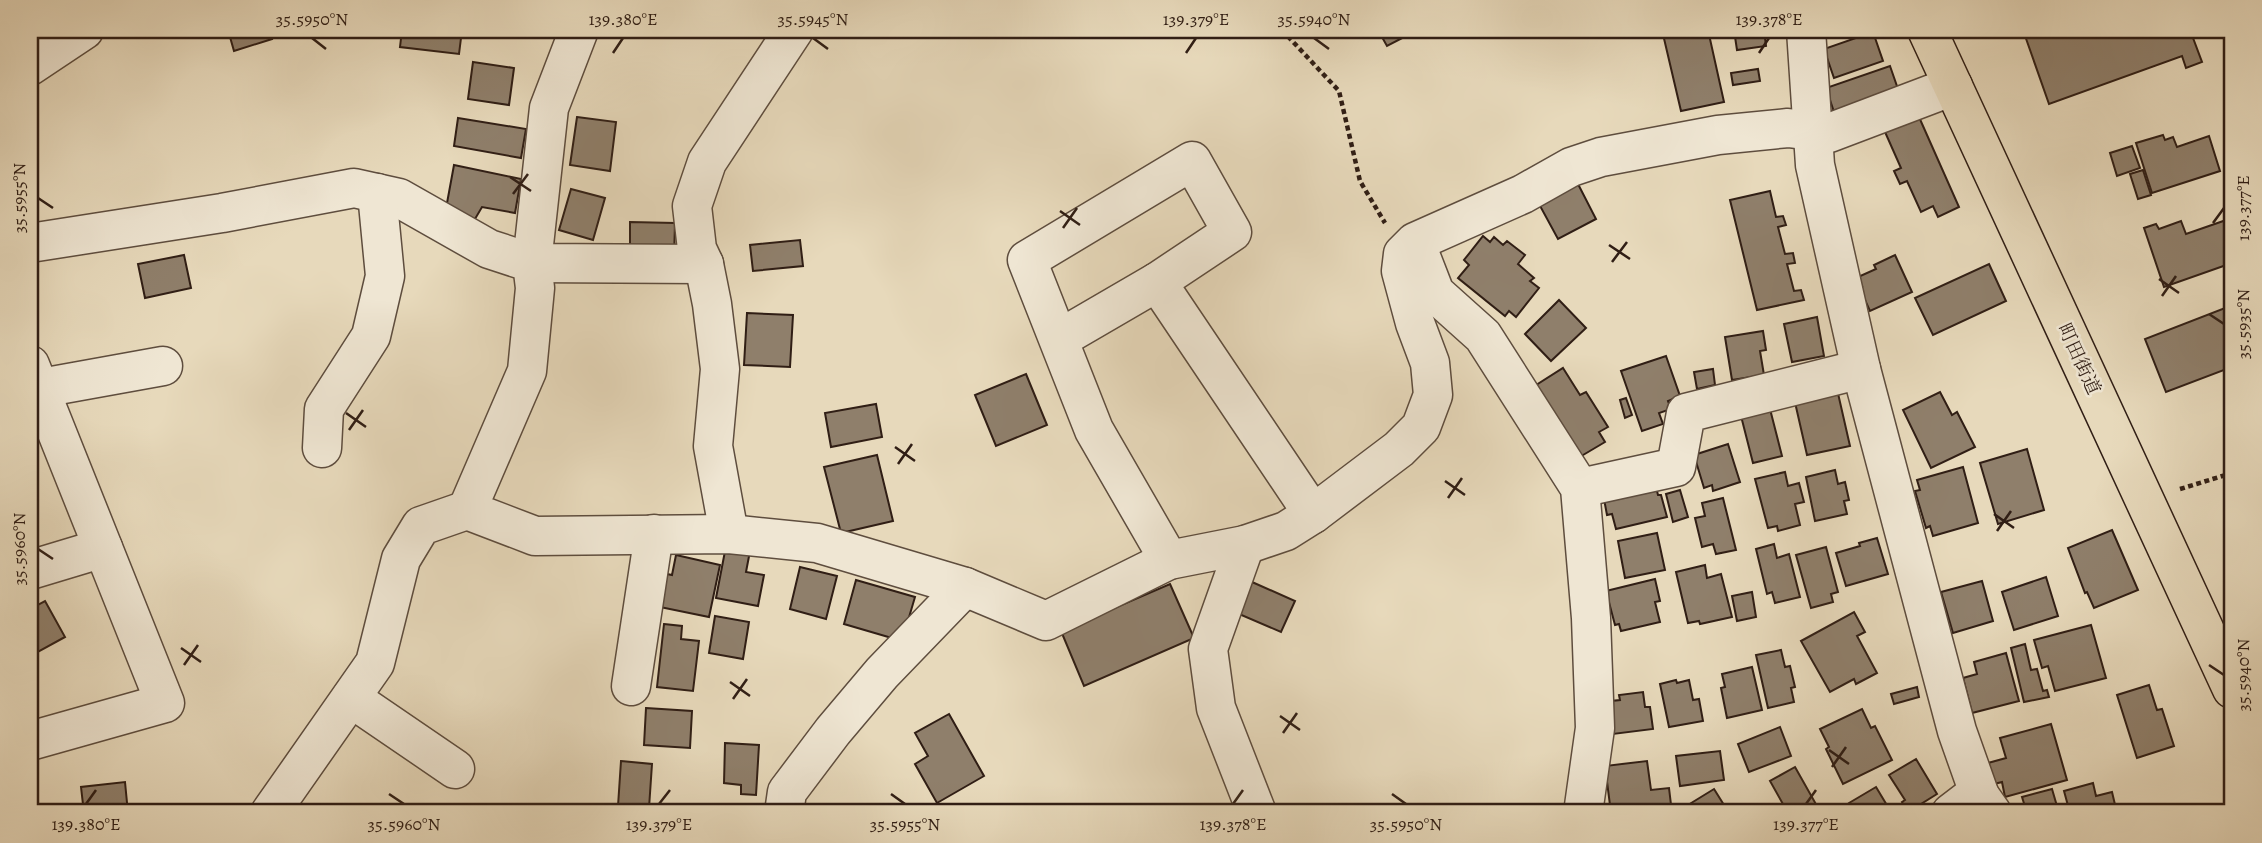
<svg xmlns="http://www.w3.org/2000/svg" width="2262" height="843" font-family="Alegreya,'Noto Serif JP',serif">
	<style>
		.building { fill: #8f7f6b; stroke: #301e15; stroke-width: 2 }
		.lines { fill: none; stroke-linecap: round; stroke-linejoin: round }
		.minor-casing { stroke: #5e4d3e; stroke-width: 41 }
		.major-casing { stroke: #301e15; stroke-width: 41 }
		.path { stroke: #301e15; stroke-width: 4.5; stroke-dasharray: 5 3.5; stroke-linecap: butt }
		.minor { stroke: #efe6d3; stroke-width: 38 }
		.major { stroke: #e7d9bb; stroke-width: 38 }
		.ticks { fill: none; stroke: #301e15; stroke-width: 2.5 }
		.labels { text-anchor: middle; dominant-baseline: central; stroke-width: 5; stroke-linejoin: round; paint-order: stroke }
		.street-label { font-size: 19px; fill: #301e15; stroke: #efe6d3 }
		.neatline { fill: none; stroke: #301e15; stroke-width: 2.5 }
		.ticks-label { font-size: 18px; text-anchor: middle; fill: #301e15 }
	</style>
	<rect width="100%" height="100%" fill="#e7d9bb"/>
	<filter id="stains"><feTurbulence type="fractalNoise" baseFrequency=".00286" numOctaves="4"/><feColorMatrix values="0 0 0 0 .2 0 0 0 0 .09 0 0 0 0 .02 0 0 0 .5 -.17"/></filter>
	<radialGradient id="worn" r=".72"><stop offset=".6" stop-color="#630" stop-opacity="0"/><stop offset="1" stop-color="#630" stop-opacity=".3"/></radialGradient>
	<g class="building">
		<polygon points="228,30 269,30 272,39 234,51"/>
		<polygon points="402,30 462,30 459,54 400,47"/>
		<polygon points="1378,30 1405,30 1408,35 1387,46"/>
		<polygon points="1662,30 1708,30 1724,102 1681,111"/>
		<polygon points="1734,30 1764,30 1766,46 1737,50"/>
		<polygon points="2023,30 2190,30 2202,62 2186,68 2182,56 2049,104"/>
		<polygon points="1873,32 1883,61 1834,78 1824,49"/>
		<polygon points="2232,54 2232,74 2226,56"/>
		<polygon points="473,62 514,68 509,105 468,99"/>
		<polygon points="1890,66 1899,92 1835,115 1826,88"/>
		<polygon points="1758,69 1760,81 1733,85 1731,73"/>
		<polygon points="577,117 616,122 610,171 570,165"/>
		<polygon points="1919,117 1959,207 1938,217 1933,206 1921,212 1907,181 1900,184 1894,171 1901,168 1885,132"/>
		<polygon points="458,118 526,129 521,158 454,146"/>
		<polygon points="2163,135 2165,140 2173,137 2177,147 2209,136 2220,171 2152,193 2136,143"/>
		<polygon points="2132,146 2140,168 2117,176 2110,153"/>
		<polygon points="454,165 521,179 515,213 482,207 475,219 445,214"/>
		<polygon points="2143,170 2151,195 2138,199 2130,174"/>
		<polygon points="1578,184 1596,219 1558,239 1539,204"/>
		<polygon points="571,189 605,198 593,240 559,230"/>
		<polygon points="1770,191 1776,217 1783,216 1786,225 1778,227 1785,254 1793,253 1795,263 1787,264 1794,291 1801,290 1804,300 1757,310 1730,200"/>
		<polygon points="2232,218 2232,263 2164,287 2144,228 2156,224 2159,229 2181,221 2186,234"/>
		<polygon points="630,222 675,223 674,257 630,255"/>
		<polygon points="1483,236 1490,242 1494,237 1503,245 1507,241 1525,255 1518,264 1534,278 1530,281 1539,288 1516,317 1509,311 1505,316 1458,278 1469,265 1464,260"/>
		<polygon points="800,240 803,266 753,271 750,245"/>
		<polygon points="184,255 191,288 145,298 138,264"/>
		<polygon points="1895,255 1912,292 1870,311 1859,287 1862,286 1858,277 1876,269 1874,265"/>
		<polygon points="1989,264 2006,301 1933,335 1915,298"/>
		<polygon points="1559,300 1586,328 1551,361 1525,334"/>
		<polygon points="2225,308 2232,326 2232,353 2228,354 2232,367 2166,392 2145,339"/>
		<polygon points="747,313 793,315 790,367 744,365"/>
		<polygon points="1817,317 1824,356 1792,362 1784,324"/>
		<polygon points="1763,331 1766,350 1760,351 1764,375 1732,380 1725,337"/>
		<polygon points="1666,356 1680,396 1668,401 1671,409 1659,413 1663,424 1642,431 1621,371"/>
		<polygon points="1563,368 1580,395 1586,392 1608,427 1599,432 1605,442 1578,458 1533,387"/>
		<polygon points="1713,369 1715,385 1697,389 1694,372"/>
		<polygon points="1026,374 1047,425 996,446 975,395"/>
		<polygon points="1837,389 1850,446 1807,455 1794,398"/>
		<polygon points="1940,392 1952,415 1957,412 1975,447 1931,468 1903,410"/>
		<polygon points="1626,398 1632,415 1625,418 1620,400"/>
		<polygon points="876,404 882,437 831,447 825,413"/>
		<polygon points="1770,409 1782,456 1753,463 1741,416"/>
		<polygon points="1728,444 1740,482 1713,491 1712,485 1704,488 1694,455"/>
		<polygon points="2027,449 2044,510 1998,524 1980,463"/>
		<polygon points="877,455 893,521 841,533 824,467"/>
		<polygon points="1963,467 1978,523 1933,536 1930,526 1926,528 1915,491 1920,490 1917,480"/>
		<polygon points="1835,470 1838,484 1845,482 1849,500 1844,501 1847,514 1815,521 1806,477"/>
		<polygon points="1785,472 1788,486 1799,483 1804,502 1795,504 1800,525 1778,531 1777,526 1768,528 1755,479"/>
		<polygon points="1656,487 1658,495 1661,495 1667,517 1616,529 1612,514 1607,515 1604,499"/>
		<polygon points="1680,490 1688,517 1673,522 1666,494"/>
		<polygon points="1723,498 1736,550 1716,554 1713,544 1702,547 1695,518 1705,516 1702,503"/>
		<polygon points="2112,530 2138,590 2094,608 2087,592 2085,593 2068,548"/>
		<polygon points="1657,533 1665,570 1625,578 1618,541"/>
		<polygon points="1877,538 1888,574 1846,586 1836,553 1860,546 1859,543"/>
		<polygon points="1774,544 1777,558 1789,554 1800,597 1775,603 1772,592 1767,594 1756,549"/>
		<polygon points="726,546 750,551 746,572 764,575 758,606 716,598"/>
		<polygon points="1826,547 1838,592 1831,594 1833,602 1811,608 1796,555"/>
		<polygon points="676,555 720,565 709,617 655,606 662,573 672,575"/>
		<polygon points="1705,565 1707,578 1721,574 1732,617 1700,624 1699,621 1688,623 1676,572"/>
		<polygon points="800,567 837,576 826,619 790,609"/>
		<polygon points="2046,577 2058,616 2014,630 2002,592"/>
		<polygon points="1655,579 1660,601 1655,602 1660,622 1621,631 1619,624 1615,625 1606,591"/>
		<polygon points="856,580 915,597 902,641 844,624"/>
		<polygon points="1982,581 1993,621 1953,633 1941,592"/>
		<polygon points="1252,582 1295,601 1281,632 1239,614"/>
		<polygon points="1170,584 1194,638 1084,686 1061,631"/>
		<polygon points="1752,592 1756,617 1737,621 1732,596"/>
		<polygon points="45,601 65,637 36,653 30,642 30,609"/>
		<polygon points="1854,612 1865,632 1857,636 1877,673 1856,684 1854,679 1830,692 1801,641"/>
		<polygon points="715,616 749,622 743,659 709,653"/>
		<polygon points="664,624 682,626 681,639 699,641 693,691 657,687"/>
		<polygon points="2091,625 2106,678 2055,691 2048,666 2042,668 2034,640"/>
		<polygon points="2025,644 2031,670 2037,669 2043,691 2047,690 2049,697 2024,702 2011,648"/>
		<polygon points="1781,650 1785,667 1790,666 1795,687 1791,688 1794,702 1768,708 1756,655"/>
		<polygon points="2006,653 2019,701 1972,713 1963,678 1977,674 1974,662"/>
		<polygon points="1752,667 1762,710 1727,718 1721,688 1725,687 1722,674"/>
		<polygon points="1676,680 1677,683 1689,680 1693,700 1699,699 1703,721 1669,727 1660,684"/>
		<polygon points="2149,685 2157,710 2162,709 2174,746 2137,758 2117,695"/>
		<polygon points="1917,687 1919,697 1894,704 1891,694"/>
		<polygon points="1643,692 1645,707 1650,707 1653,729 1605,735 1601,702 1620,700 1619,695"/>
		<polygon points="646,708 692,711 690,748 644,745"/>
		<polygon points="1862,709 1871,728 1875,726 1892,760 1843,784 1826,749 1829,747 1820,729"/>
		<polygon points="949,714 984,776 937,803 915,764 928,756 915,733"/>
		<polygon points="2051,724 2067,780 2005,797 2002,782 1994,784 1988,763 2006,758 2000,738"/>
		<polygon points="1780,727 1791,756 1749,772 1738,744"/>
		<polygon points="725,743 759,745 756,795 741,794 741,785 724,783"/>
		<polygon points="1720,751 1724,780 1680,786 1676,756"/>
		<polygon points="1916,759 1937,794 1908,812 1902,802 1905,800 1889,775"/>
		<polygon points="621,761 652,764 649,808 618,806"/>
		<polygon points="1647,761 1651,790 1669,788 1672,813 1652,813 1651,808 1611,813 1605,766"/>
		<polygon points="1795,767 1817,806 1804,813 1788,813 1770,781"/>
		<polygon points="125,782 128,813 84,813 81,787"/>
		<polygon points="2093,783 2096,796 2112,792 2117,813 2070,813 2064,791"/>
		<polygon points="1876,787 1888,807 1882,811 1884,813 1855,813 1849,803"/>
		<polygon points="1714,789 1729,813 1693,813 1688,805"/>
		<polygon points="2052,789 2059,813 2027,813 2022,797"/>
		<polygon points="2212,806 2213,813 2185,813"/>
	</g>
	<g class="lines">
		<g class="minor-casing">
			<g id="minor">
				<polyline points="579,30 549,108 532,263 704,264"/>
				<polyline points="1806,30 1815,165 1861,369 1957,731 1980,796 1992,813"/>
				<polyline points="30,66 84,30"/>
				<polyline points="30,243 222,213 354,188 399,198 489,249 532,263 535,288 527,371 467,510 535,536 729,534 817,543 965,587 1046,621 1169,560 1245,545 1286,531 1313,514 1399,449 1421,427 1433,395 1430,363 1415,323 1401,271 1403,254 1415,242 1523,194 1571,167 1601,157 1718,135 1788,128 1829,133 1953,86"/>
				<polyline points="1416,244 1435,293 1483,336 1580,488 1591,618 1595,728 1583,813"/>
				<polyline points="1059,339 1157,282"/>
				<polyline points="30,365 165,703 30,741"/>
				<polyline points="30,390 163,366"/>
				<polyline points="322,448 324,409 371,336 385,276 377,193"/>
				<polyline points="1580,488 1676,467 1686,413 1861,369"/>
				<polyline points="729,534 713,446 720,369 712,304 704,264 697,249 692,206 707,162 794,30"/>
				<polyline points="1245,545 1208,649 1216,708 1257,813"/>
				<polyline points="1169,560 1094,430 1027,260 1192,161 1232,232 1157,282 1313,514"/>
				<polyline points="30,570 103,548"/>
				<polyline points="631,686 654,534"/>
				<polyline points="351,698 455,769"/>
				<polyline points="270,813 375,663 401,559 421,526 467,510"/>
				<polyline points="784,813 787,792 833,731 882,673 965,587"/>
				<polyline points="1951,813 1968,800 1980,796"/>
			</g>
		</g>
		<g class="major-casing">
			<polyline id="major" points="1927,30 2232,689"/>
		</g>
		<g class="path">
			<polyline points="1282,30 1339,91 1360,181 1385,223"/>
			<polyline points="2180,489 2232,473"/>
		</g>
		<use href="#minor" class="minor"/>
		<use href="#major" class="major"/>
	</g>
	<path class="ticks" d="M312 38 326 49M813 38 828 49M1314 38 1329 49M613 53 623 38M1186 53 1196 38M1759 53 1769 38M510 177 531 191M513 194 528 174M38 198 53 208M1060 211 1080 225M2213 223 2224 208M1063 228 1077 208M1609 245 1630 259M1612 262 1627 242M2159 279 2179 293M2162 296 2176 276M2209 314 2224 324M346 413 366 427M349 430 363 410M895 447 915 461M898 464 912 444M1445 481 1465 495M1448 498 1462 478M1994 514 2014 528M1997 531 2011 511M38 549 53 559M181 648 201 662M184 665 198 645M2209 665 2224 675M730 682 750 696M733 699 747 679M1280 716 1300 730M1283 733 1297 713M1829 750 1849 764M1832 767 1846 747M389 794 404 804M891 794 905 804M1392 794 1406 804M86 804 96 790M659 804 670 790M1233 804 1243 790M1806 804 1816 790"/>
	<g class="labels">
		<g class="street-label">
			<text transform="translate(2079 359) rotate(65)">町田街道</text>
		</g>
	</g>
	<rect width="2262" height="843" fill="none" stroke="#e7d9bb" stroke-width="77"/>
	<rect x="38" y="38" width="2186" height="766" class="neatline"/>
	<g class="ticks-label">
		<text x="312" y="25">35.5950°N</text>
		<text x="623" y="25">139.380°E</text>
		<text x="813" y="25">35.5945°N</text>
		<text x="1196" y="25">139.379°E</text>
		<text x="1314" y="25">35.5940°N</text>
		<text x="1769" y="25">139.378°E</text>
		<text transform="translate(19 198) rotate(-90)" y="6">35.5955°N</text>
		<text transform="translate(2243 208) rotate(-90)" y="6">139.377°E</text>
		<text transform="translate(2243 324) rotate(-90)" y="6">35.5935°N</text>
		<text transform="translate(19 549) rotate(-90)" y="6">35.5960°N</text>
		<text transform="translate(2243 675) rotate(-90)" y="6">35.5940°N</text>
		<text x="86" y="830">139.380°E</text>
		<text x="404" y="830">35.5960°N</text>
		<text x="659" y="830">139.379°E</text>
		<text x="905" y="830">35.5955°N</text>
		<text x="1233" y="830">139.378°E</text>
		<text x="1406" y="830">35.5950°N</text>
		<text x="1806" y="830">139.377°E</text>
	</g>
	<rect width="100%" height="100%" filter="url(#stains)"/>
	<rect width="100%" height="100%" fill="url(#worn)"/>
</svg>
